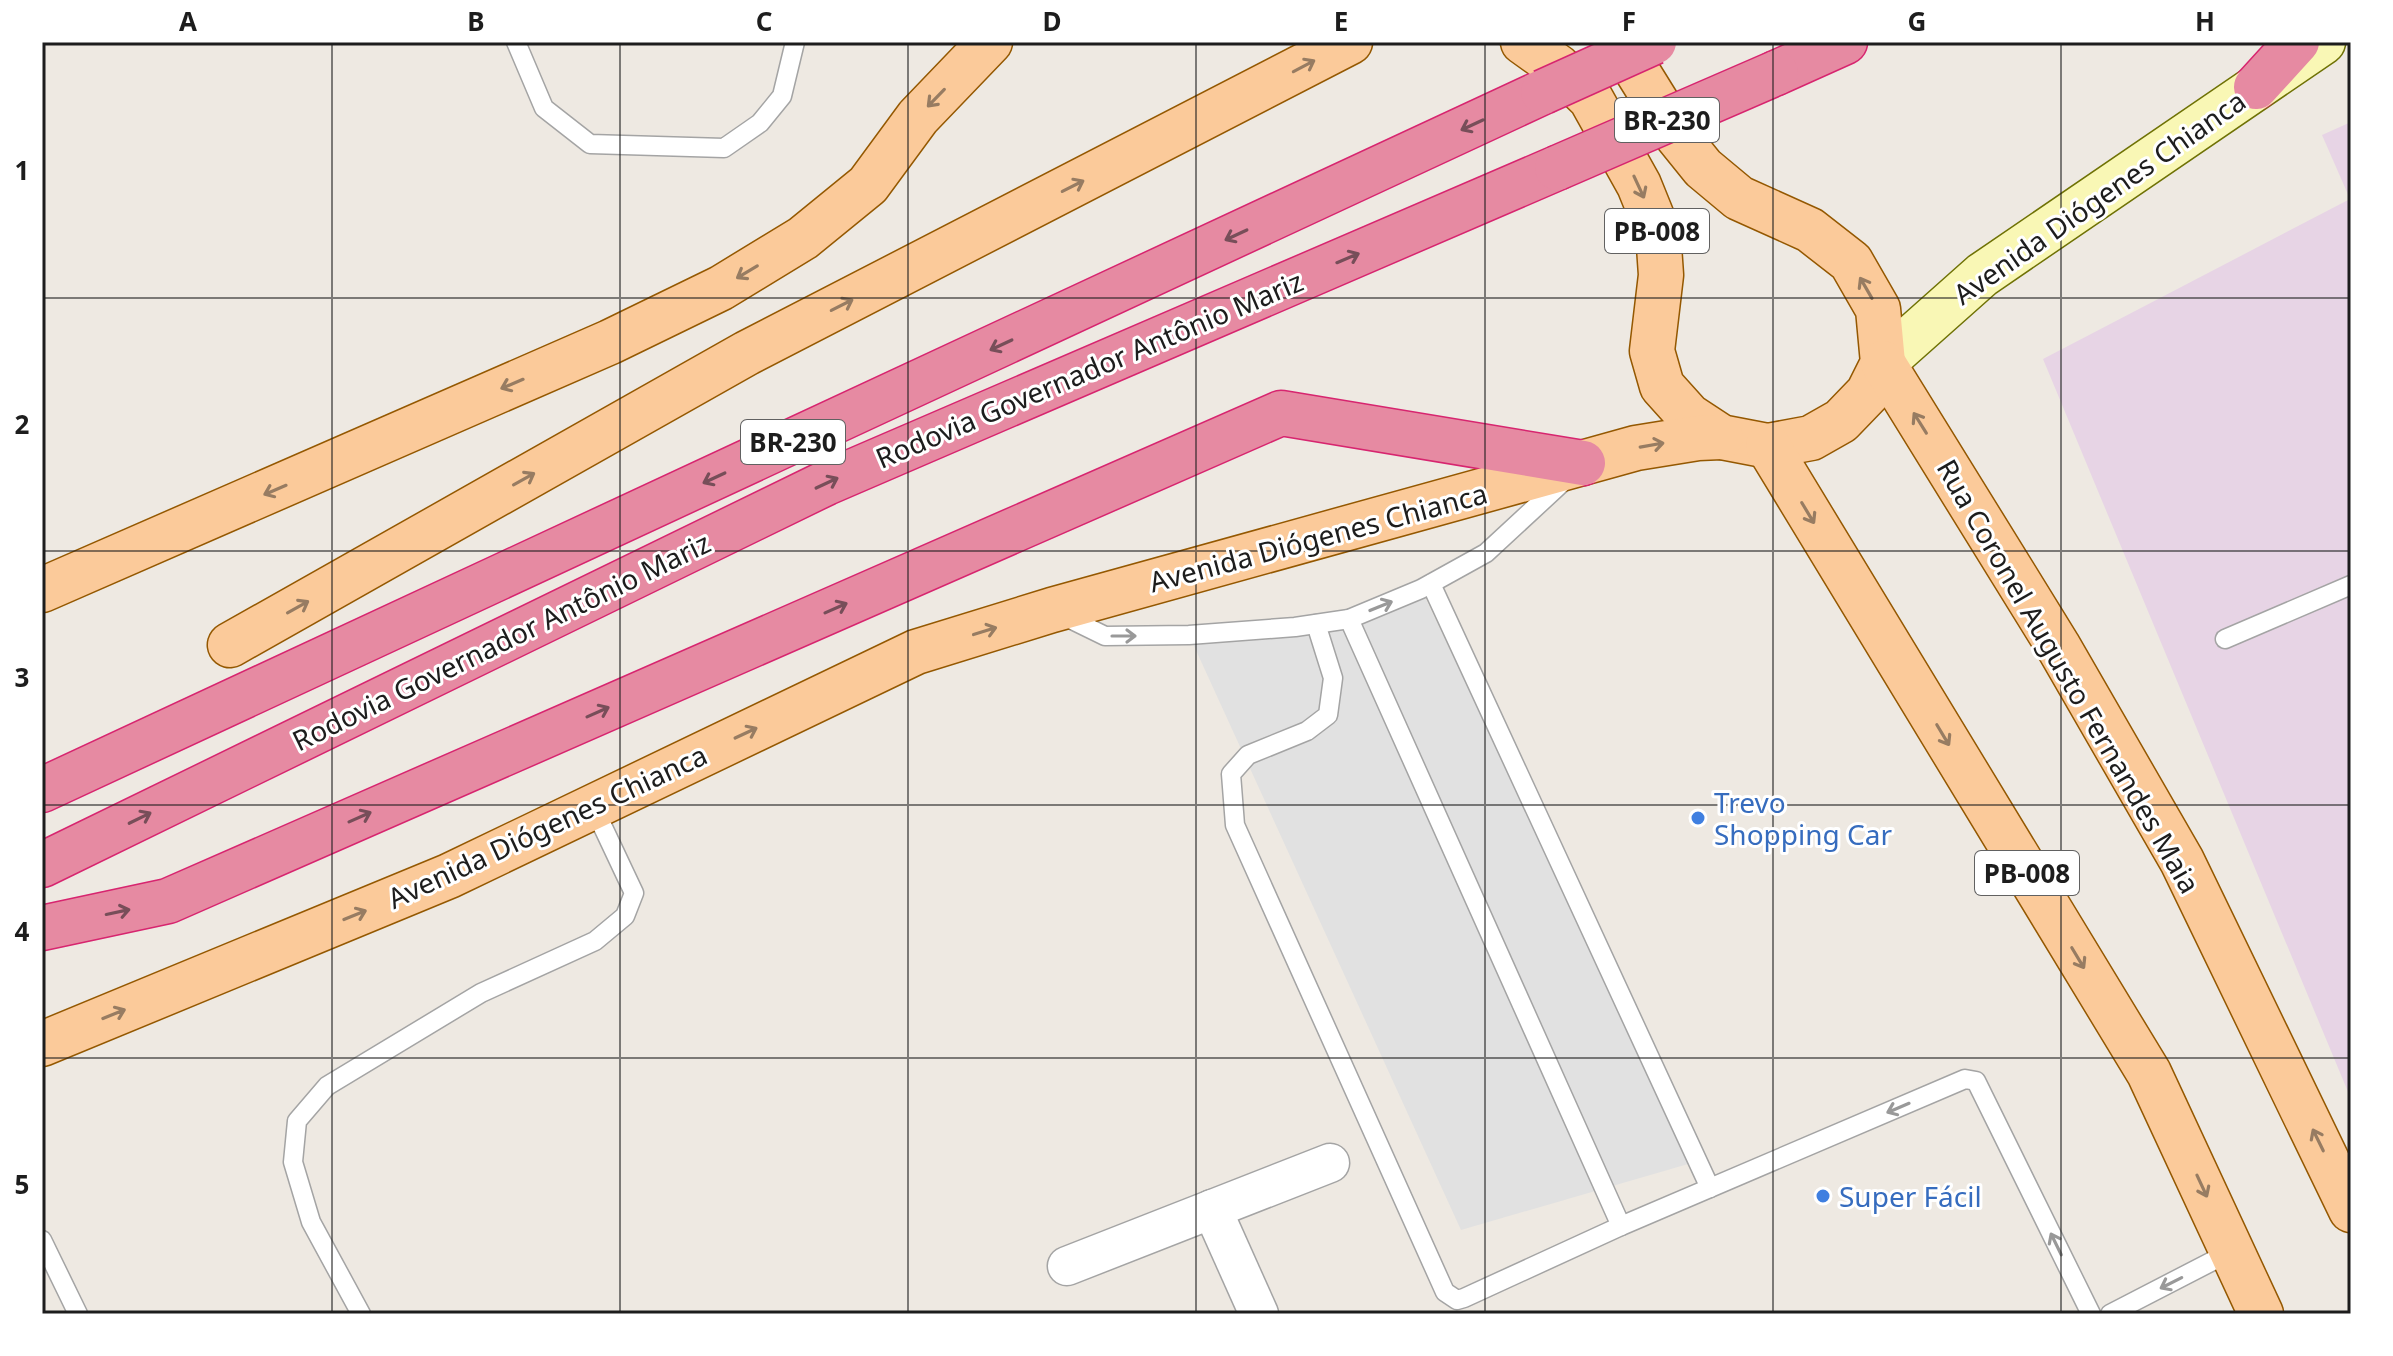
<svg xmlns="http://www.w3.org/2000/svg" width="2393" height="1356" font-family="'Noto Sans',sans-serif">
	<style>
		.industrial { fill: #e7d4e5 }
		.parking { fill: #e1e1e1 }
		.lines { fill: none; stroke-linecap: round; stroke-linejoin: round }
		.lane-casing { stroke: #a4a4a4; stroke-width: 21 }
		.street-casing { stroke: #a4a4a4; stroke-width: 41 }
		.secondary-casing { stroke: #6f7205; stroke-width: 47 }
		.primary-casing { stroke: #945801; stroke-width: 47 }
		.highway-casing { stroke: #d7256f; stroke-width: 47 }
		.lane { stroke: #fff; stroke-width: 18 }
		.street { stroke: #fff; stroke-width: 38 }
		.secondary { stroke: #f9f7b5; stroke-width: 44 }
		.primary { stroke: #fbca9a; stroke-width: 44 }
		.highway { stroke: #e68aa2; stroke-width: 44 }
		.highway-bridge-casing { stroke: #d7256f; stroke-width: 47; stroke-linecap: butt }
		.highway-bridge { stroke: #e68aa2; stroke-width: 44 }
		.oneway { stroke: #977c62 }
		.oneway2 { stroke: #774e59 }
		.oneway3 { stroke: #999 }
		.grid { fill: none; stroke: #1d1d1d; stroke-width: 2; stroke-opacity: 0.55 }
		.shop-dot { fill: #3f7fe0; stroke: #fff; stroke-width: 3 }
		.labels { text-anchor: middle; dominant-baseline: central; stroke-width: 6; stroke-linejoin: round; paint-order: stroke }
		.shield { fill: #fff; stroke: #616161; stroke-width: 2 }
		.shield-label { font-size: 26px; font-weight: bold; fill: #1d1d1d }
		.street-label { font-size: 28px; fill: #1d1d1d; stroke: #fff }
		.shop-label { font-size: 28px; fill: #366cbe; stroke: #fff; text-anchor: start }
		.neatline { fill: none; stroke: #1d1d1d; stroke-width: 3 }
		.grid-label { font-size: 26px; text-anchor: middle; font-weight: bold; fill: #1d1d1d }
	</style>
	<rect width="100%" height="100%" fill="#eee9e2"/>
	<polygon class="industrial" points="2351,122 2351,1099 2043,359 2350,199 2322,135"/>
	<polygon class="parking" points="1421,589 1695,1162 1461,1230 1189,635 1295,627"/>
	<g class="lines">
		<g class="lane-casing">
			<g id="lane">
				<polyline points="516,42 544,108 590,144 724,148 760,123 782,96 795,42"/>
				<polyline points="1431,584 1710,1188"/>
				<polyline points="1062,615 1105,636 1189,635 1295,627 1349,619 1421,589 1486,553 1566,479"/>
				<polyline points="1349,619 1621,1226"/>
				<polyline points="1316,624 1333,678 1328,715 1307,731 1248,755 1231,774 1235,825 1445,1292 1457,1300 1464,1298 1621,1226 1965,1079 1976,1081 2091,1314"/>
				<polyline points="2225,639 2351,585"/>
				<polyline points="42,1240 78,1314"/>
				<polyline points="361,1314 311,1222 293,1162 297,1121 327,1086 481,993 595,941 625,916 634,893 593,806"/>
				<polyline points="2110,1314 2232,1251"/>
			</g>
		</g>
		<g class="street-casing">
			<g id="street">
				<polyline points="1212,1209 1259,1314"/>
				<polyline points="1067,1266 1330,1163"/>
			</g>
		</g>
		<g class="secondary-casing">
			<polyline id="secondary" points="1883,363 1982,275 2323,42"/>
		</g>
		<g class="primary-casing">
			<g id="primary">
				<polyline points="1523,42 1558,67 1591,99 1639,185 1658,232 1661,275 1652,351 1662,386 1689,416 1721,437 1768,446 1811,438 1841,421 1868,393 1883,363 1878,309 1851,262 1810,230 1739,198 1703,168 1678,137 1619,42"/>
				<polyline points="1883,363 2058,646 2182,861 2351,1210"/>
				<polyline points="1768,446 2149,1073 2261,1314"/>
				<polyline points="42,590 610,342 721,288 803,238 868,185 918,117 990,42"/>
				<polyline points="230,645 747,353 1350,42"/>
				<polyline points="42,1044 449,876 916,652 1052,610 1636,448 1698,438 1721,437"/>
			</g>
		</g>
		<g class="highway-casing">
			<g id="highway">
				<polyline points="1776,73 1845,42"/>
				<polyline points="2256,87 2297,42"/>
				<polyline points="42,790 1543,92"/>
				<polyline points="42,865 826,483 1557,168"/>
				<polyline points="42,928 168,901 1281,413 1583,463"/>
			</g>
		</g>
		<use href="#lane" class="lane"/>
		<use href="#street" class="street"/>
		<use href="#secondary" class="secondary"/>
		<use href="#primary" class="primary"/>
		<use href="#highway" class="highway"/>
		<g class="highway-bridge-casing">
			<g id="highway-bridge">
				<polyline points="1543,92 1654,42"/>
				<polyline points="1557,168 1776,73"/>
			</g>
		</g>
		<use href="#highway-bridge" class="highway-bridge"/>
	</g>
	<defs><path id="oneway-shaft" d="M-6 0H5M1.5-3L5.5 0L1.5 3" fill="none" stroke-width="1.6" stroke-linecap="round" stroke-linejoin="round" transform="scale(2)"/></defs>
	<g class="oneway">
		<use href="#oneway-shaft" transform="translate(1304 66) rotate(-28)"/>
		<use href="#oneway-shaft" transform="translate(936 98) rotate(134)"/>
		<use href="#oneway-shaft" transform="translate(1073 186) rotate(-27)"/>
		<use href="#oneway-shaft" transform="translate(1639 187) rotate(65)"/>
		<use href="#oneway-shaft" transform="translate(747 272) rotate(149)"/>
		<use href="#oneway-shaft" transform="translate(1866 288) rotate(-120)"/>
		<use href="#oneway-shaft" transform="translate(842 305) rotate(-27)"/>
		<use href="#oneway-shaft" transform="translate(512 384) rotate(157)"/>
		<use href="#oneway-shaft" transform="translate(1920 423) rotate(-122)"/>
		<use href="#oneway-shaft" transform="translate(1652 445) rotate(-10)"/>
		<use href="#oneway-shaft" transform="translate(524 479) rotate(-29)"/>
		<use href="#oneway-shaft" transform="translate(275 490) rotate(157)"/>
		<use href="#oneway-shaft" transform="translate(1808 513) rotate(59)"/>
		<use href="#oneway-shaft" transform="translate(298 607) rotate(-29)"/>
		<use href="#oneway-shaft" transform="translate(985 631) rotate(-17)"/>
		<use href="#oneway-shaft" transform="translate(746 733) rotate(-25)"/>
		<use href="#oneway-shaft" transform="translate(1943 735) rotate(59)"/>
		<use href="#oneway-shaft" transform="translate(355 915) rotate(-22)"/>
		<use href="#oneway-shaft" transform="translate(2078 958) rotate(59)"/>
		<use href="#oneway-shaft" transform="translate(114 1014) rotate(-22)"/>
		<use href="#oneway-shaft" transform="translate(2318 1140) rotate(-116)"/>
		<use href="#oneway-shaft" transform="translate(2202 1186) rotate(65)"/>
	</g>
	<g class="oneway2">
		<use href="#oneway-shaft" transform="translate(1472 125) rotate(155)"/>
		<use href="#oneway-shaft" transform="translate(1236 235) rotate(155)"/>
		<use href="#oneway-shaft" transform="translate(1348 258) rotate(-23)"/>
		<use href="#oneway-shaft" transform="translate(1001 345) rotate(155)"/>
		<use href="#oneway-shaft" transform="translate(714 478) rotate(155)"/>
		<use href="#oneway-shaft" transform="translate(827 483) rotate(-25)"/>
		<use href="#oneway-shaft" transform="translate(836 608) rotate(-24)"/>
		<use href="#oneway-shaft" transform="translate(598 712) rotate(-24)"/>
		<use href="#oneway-shaft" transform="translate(360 817) rotate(-24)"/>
		<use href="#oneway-shaft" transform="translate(140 818) rotate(-26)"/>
		<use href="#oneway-shaft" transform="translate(118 912) rotate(-12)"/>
	</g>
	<g class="oneway3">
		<use href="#oneway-shaft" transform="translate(1381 606) rotate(-22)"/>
		<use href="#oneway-shaft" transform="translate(1124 636)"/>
		<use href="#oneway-shaft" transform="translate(1898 1108) rotate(157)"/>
		<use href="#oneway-shaft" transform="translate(2056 1244) rotate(-116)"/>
		<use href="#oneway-shaft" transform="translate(2171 1283) rotate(153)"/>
	</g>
	<path class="grid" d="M332 42V1314M620 42V1314M908 42V1314M1196 42V1314M1485 42V1314M1773 42V1314M2061 42V1314M42 298H2351M42 551H2351M42 805H2351M42 1058H2351"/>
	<g class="shop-dot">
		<circle cx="1698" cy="818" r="8"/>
		<circle cx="1823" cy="1196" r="8"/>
	</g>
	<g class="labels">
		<g class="shield">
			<rect x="1615" y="98" width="104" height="44" rx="6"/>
			<rect x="1605" y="209" width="104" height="44" rx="6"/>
			<rect x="741" y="420" width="104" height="44" rx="6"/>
			<rect x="1975" y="851" width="104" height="44" rx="6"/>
		</g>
		<g class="shield-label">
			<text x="1667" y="120">BR-230</text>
			<text x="1657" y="231">PB-008</text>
			<text x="793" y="442">BR-230</text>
			<text x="2027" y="873">PB-008</text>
		</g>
		<g class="street-label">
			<text transform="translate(2099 197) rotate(-35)">Avenida Diógenes Chianca</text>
			<text transform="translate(1089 369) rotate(-23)">Rodovia Governador Antônio Mariz</text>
			<text transform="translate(1318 537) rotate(-15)">Avenida Diógenes Chianca</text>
			<text transform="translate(501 641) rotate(-26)">Rodovia Governador Antônio Mariz</text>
			<text transform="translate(2069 676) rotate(60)">Rua Coronel Augusto Fernandes Maia</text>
			<text transform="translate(547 826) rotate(-25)">Avenida Diógenes Chianca</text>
		</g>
		<g class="shop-label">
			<text x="1714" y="802">Trevo<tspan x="1714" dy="32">Shopping Car</tspan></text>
			<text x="1839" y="1196">Super Fácil</text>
		</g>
	</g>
	<rect width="2393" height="1356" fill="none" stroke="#ffffff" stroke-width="88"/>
	<rect x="44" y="44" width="2305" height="1268" class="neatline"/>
	<g class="grid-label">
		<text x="188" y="31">A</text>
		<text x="476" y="31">B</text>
		<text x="764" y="31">C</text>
		<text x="1052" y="31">D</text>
		<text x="1341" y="31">E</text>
		<text x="1629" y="31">F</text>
		<text x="1917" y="31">G</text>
		<text x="2205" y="31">H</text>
		<text x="22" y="180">1</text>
		<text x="22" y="434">2</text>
		<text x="22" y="687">3</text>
		<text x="22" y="941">4</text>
		<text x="22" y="1194">5</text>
	</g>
</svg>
